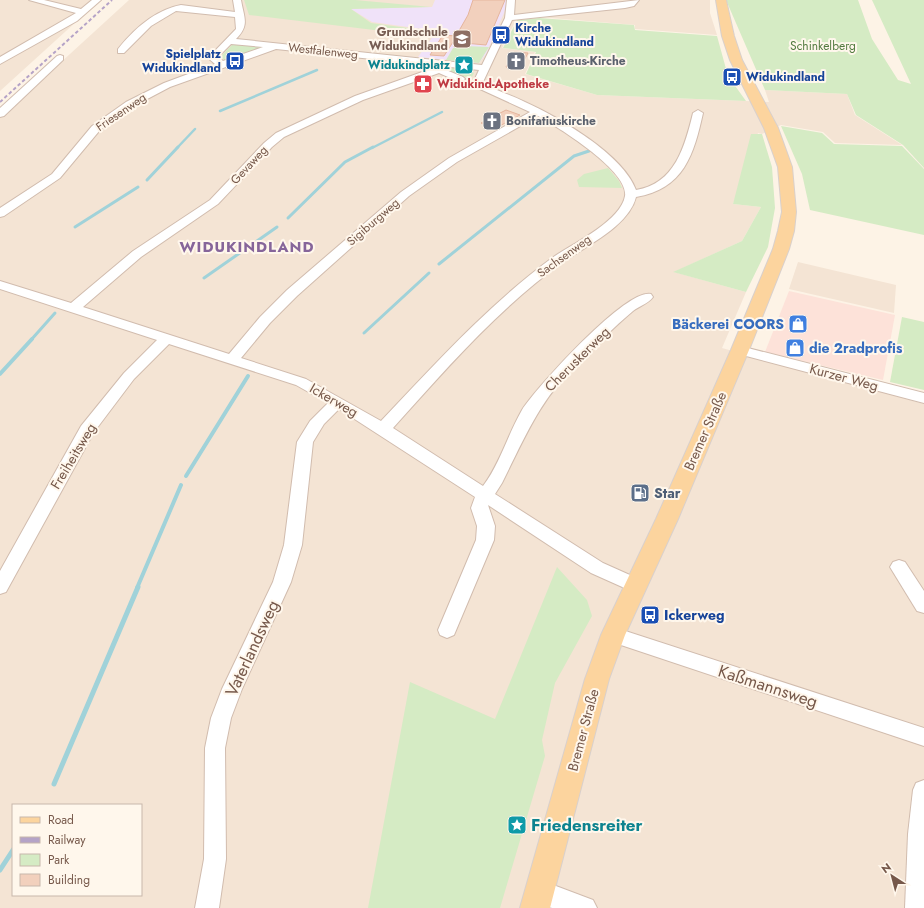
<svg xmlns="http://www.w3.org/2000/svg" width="924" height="908" font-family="Jost,sans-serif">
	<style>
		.residential { fill: #f4e4d4; fill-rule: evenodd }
		.commercial { fill: #fde2d9 }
		.education { fill: #f0e2f9 }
		.green { fill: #d5ebc4 }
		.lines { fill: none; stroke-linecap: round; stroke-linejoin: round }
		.stream-far3 { stroke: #a0d2d9; stroke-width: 2.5 }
		.stream-far2 { stroke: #a0d2d9; stroke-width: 3 }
		.stream-far1 { stroke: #a0d2d9; stroke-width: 4 }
		.stream { stroke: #a0d2d9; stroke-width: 5 }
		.building { fill: #f2d0bd; stroke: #e5b59d }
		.minor-casing { stroke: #d1bcae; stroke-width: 2 }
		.major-casing { stroke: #d9d0cc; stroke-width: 2 }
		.minor { fill: #fff; fill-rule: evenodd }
		.major { fill: #fcd49e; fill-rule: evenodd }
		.rail { stroke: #b5a3c7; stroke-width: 2; stroke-dasharray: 3.5 2.5; stroke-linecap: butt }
		.labels { text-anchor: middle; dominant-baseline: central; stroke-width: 4; stroke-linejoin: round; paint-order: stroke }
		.far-transit-label { font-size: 12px; font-weight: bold; fill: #164399; stroke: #fff7ec; text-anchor: start }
		.far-education-label { font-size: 12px; font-weight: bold; fill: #785e54; stroke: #fff7ec; text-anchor: end }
		.far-park-label { font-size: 12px; fill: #557c42; stroke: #fff7ec }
		.far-street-label { font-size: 12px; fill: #76584a; stroke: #fff7ec }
		.far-worship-label { font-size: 12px; font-weight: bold; fill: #5b616d; stroke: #fff7ec; text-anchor: start }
		.far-culture-label { font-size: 12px; font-weight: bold; fill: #0d838f; stroke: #fff7ec; text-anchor: end }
		.far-health-label { font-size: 12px; font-weight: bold; fill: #be3a42; stroke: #fff7ec; text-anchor: start }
		.shop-label { font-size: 14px; font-weight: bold; fill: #366cbe; stroke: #fff7ec; text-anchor: end }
		.street-label { font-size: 14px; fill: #76584a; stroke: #fff7ec }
		.service-label { font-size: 14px; font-weight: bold; fill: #4e5e75; stroke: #fff7ec; text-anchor: start }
		.transit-label { font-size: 14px; font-weight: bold; fill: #164399; stroke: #fff7ec; text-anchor: start }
		.far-district-label { font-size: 15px; font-weight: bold; letter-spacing: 1px; fill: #86659a; stroke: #fff7ec }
		.near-street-label { font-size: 17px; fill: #76584a; stroke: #fff7ec }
		.near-culture-label { font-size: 17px; font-weight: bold; fill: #0d838f; stroke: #fff7ec; text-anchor: start }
	</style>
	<rect width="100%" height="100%" fill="#fdf3e6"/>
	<g class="residential">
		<polygon points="0,0 92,0 68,19 77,21 0,91"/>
		<path d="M129 0H710V13L717 35 635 29V25L539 17 516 20 502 48 535 52 525 74 597 95 769 102 765 90 847 94 855 115 902 145 835 143 823 132 781 125 762 134 758 133 733 204 761 207 742 241 674 272 746 292 722 348 924 404V908H0V118ZM13 805H141V895H13Z"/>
		<polygon points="798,262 896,285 894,313 789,289"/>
	</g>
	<polygon class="commercial" points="789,291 895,315 883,380 765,352"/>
	<polygon class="education" points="435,0 507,0 504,13 486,54 479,63 418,57 437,31 372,22 351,9 432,7"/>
	<g class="green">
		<polygon points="244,0 355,0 431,7 351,9 371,23 437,32 432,37 249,15"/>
		<polygon points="726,0 858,0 872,39 898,80 911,84 872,0 924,0 924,168 903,145 856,115 847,94 765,90"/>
		<polygon points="539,18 634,25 635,30 717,36 728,76 746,101 597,95 526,74 536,52 503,48 517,20"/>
		<polygon points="233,44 263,47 226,62 222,58 222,55"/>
		<polygon points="465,46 489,47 479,63 446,60 453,48"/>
		<polygon points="450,68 467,69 474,73 471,79 448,70"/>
		<polygon points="781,126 822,133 834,144 902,146 924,169 924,235 810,210 802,174"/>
		<polygon points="751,134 762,134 772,167 775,208 768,247 746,292 673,272 742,241 761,207 733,204"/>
		<polygon points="608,168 619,181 622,188 579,187 577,180 584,174"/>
		<polygon points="902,317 924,322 924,390 890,382"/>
		<polygon points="557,567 587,600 592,616 555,683 542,740 545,756 500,908 368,908 410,682 495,719"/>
	</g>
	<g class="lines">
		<g class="stream-far3">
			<polyline points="220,111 317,70"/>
			<polyline points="177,148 195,129"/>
			<polyline points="372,148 442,112"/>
		</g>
		<g class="stream-far2">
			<polyline points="147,180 178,147"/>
			<polyline points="288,218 345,162 373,147"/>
			<polyline points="75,227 138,187"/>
			<polyline points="439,264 574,156 589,151"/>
			<polyline points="204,278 277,227"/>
			<polyline points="364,333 429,273"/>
			<polyline points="31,340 55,313"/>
		</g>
		<g class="stream-far1">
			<polyline points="0,374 32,339"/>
			<polyline points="186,476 248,376"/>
			<polyline points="137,588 181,485"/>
		</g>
		<g class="stream">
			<polyline points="54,784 138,587"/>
			<polyline points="0,870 13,850"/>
		</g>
	</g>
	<g class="building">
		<polygon points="473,0 505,0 486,45 453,42 444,56 430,55 443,35 456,36 468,15"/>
		<polygon points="514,52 528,53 520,68 506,67"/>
		<polygon points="506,110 520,115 494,129 481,123"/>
	</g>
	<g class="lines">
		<g class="minor-casing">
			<g id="minor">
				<polygon points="29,0 44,0 81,9 92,0 101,0 77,21 0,64 0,57 76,13"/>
				<path d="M233 0H241C244 18 250 25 236 39L482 65 505 18 507 0H515L514 15 639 0 634 6 625 8 512 20 483 82C495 91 512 95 525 102 558 117 623 154 636 190 675 184 685 146 693 113L698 110 703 113C694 154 684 189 636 197 629 226 586 246 563 262 498 309 446 369 393 428L483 486C500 464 508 434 522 410 536 388 626 288 651 294L653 297C648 304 639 306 633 311 614 327 596 345 578 363 540 399 525 437 502 483L495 494 603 563 641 580 644 585 641 590 635 592 629 590 591 573 488 505 495 526 494 540 454 635 447 638 440 635 438 630 476 540 477 526 471 508 475 497 339 409 324 424 313 442 302 545 291 582 242 689 231 718 225 748 226 859 219 908H195L204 859 205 748 211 718 222 689 273 582 284 545 297 442 310 421 328 403 296 385 169 344 134 379 94 432 6 592 0 594V571L81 426 124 373 157 340 0 289V281L71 303 133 251 210 200 264 143 276 133 355 96 439 66 276 49 170 87 134 106 100 130 60 178 4 216 0 217V208L52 174 92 126 126 102 164 83 215 64 208 58 236 29 235 17 176 11 151 26 124 53H118V49C134 29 155 10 181 5L235 12ZM231 44 263 47 223 61 218 57ZM450 67 479 70 473 83 480 89 530 112 449 158 401 192 287 290 260 317 229 354 83 307 141 257 218 204 272 147 284 137 363 100 439 73 457 81H463L465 79 463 77 446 70ZM538 116C558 127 629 171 625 196 621 221 572 244 552 258 488 305 436 363 381 421L306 379 241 358 270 323 297 296 409 196 457 162Z"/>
				<polygon points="60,55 63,56 63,60 4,116 0,117 0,108 57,56"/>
				<polygon points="740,346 924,393 924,403 735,353 733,350 735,347"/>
				<polygon points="899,560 905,562 924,591 924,613 917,611 890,567 893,562"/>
				<polygon points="613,627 924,728 924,746 606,640 603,635 606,630"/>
				<polygon points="924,780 924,908 905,908 908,834 913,790 916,783"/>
				<polygon points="540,880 593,900 597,908 552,908 532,900 528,892 532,884"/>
			</g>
		</g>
		<g class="major-casing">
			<polygon id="major" points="716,0 726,0 734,36 742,60 778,128 792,167 796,212 794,231 789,249 749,350 678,519 625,635 609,679 550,908 520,908 585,679 601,635 656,519 731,350 773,249 778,231 782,212 778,167 764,128 730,60 722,36"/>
		</g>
		<use href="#minor" class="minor"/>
		<use href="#major" class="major"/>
		<polyline class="rail" points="0,102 112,0"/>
	</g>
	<defs>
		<g id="bus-square" transform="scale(1)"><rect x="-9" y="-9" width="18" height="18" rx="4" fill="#1a4fb4" stroke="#fff7ec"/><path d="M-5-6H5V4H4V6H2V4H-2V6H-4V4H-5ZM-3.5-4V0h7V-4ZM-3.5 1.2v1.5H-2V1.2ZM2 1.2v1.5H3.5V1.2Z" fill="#fff"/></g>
		<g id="school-square" transform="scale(1)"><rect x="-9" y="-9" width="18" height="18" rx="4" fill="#8d6e63" stroke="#fff7ec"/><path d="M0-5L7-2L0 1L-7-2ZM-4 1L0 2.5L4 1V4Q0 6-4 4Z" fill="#fff"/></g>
		<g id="church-square" transform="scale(1)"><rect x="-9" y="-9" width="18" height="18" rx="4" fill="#6b7280" stroke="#fff7ec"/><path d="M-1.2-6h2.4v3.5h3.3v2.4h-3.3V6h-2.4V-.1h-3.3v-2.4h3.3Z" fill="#fff"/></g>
		<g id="sight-square" transform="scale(1)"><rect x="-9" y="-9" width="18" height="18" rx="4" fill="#0f9aa8" stroke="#fff7ec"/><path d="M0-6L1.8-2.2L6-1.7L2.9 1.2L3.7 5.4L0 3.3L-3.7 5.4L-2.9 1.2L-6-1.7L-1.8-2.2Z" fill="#fff"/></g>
		<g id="pharmacy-square" transform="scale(1)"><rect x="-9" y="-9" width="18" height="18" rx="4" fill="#e0444e" stroke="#fff7ec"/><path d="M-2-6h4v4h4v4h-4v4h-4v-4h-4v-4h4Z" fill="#fff"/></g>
		<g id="shop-square" transform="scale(1)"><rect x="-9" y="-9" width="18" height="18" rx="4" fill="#3f7fe0" stroke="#fff7ec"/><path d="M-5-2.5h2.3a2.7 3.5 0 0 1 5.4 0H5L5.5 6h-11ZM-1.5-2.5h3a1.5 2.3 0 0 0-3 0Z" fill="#fff"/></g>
		<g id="fuel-square" transform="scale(1)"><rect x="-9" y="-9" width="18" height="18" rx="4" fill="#5c6f8a" stroke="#fff7ec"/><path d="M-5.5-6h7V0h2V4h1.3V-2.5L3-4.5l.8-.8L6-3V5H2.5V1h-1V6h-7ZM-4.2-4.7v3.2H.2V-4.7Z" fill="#fff"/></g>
	</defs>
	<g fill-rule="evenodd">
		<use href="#bus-square" x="501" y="35"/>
		<use href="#school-square" x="462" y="39"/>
		<use href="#bus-square" x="235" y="61"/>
		<use href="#church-square" x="516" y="61"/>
		<use href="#sight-square" x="464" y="65"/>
		<use href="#bus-square" x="732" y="77"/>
		<use href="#pharmacy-square" x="423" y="84"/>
		<use href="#church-square" x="492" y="121"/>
		<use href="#shop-square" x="798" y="324"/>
		<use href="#shop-square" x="795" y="348"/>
		<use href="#fuel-square" x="640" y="493"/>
		<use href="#bus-square" x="650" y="615"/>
		<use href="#sight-square" x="517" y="825"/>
	</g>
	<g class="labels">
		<g class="far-transit-label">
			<text x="515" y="28">Kirche<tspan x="515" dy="14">Widukindland</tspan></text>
			<text x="221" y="54" text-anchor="end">Spielplatz<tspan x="221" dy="14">Widukindland</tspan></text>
			<text x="746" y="77">Widukindland</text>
		</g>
		<g class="far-education-label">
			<text x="448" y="32">Grundschule<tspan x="448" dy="14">Widukindland</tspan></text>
		</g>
		<g class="far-park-label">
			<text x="823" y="46">Schinkelberg</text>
		</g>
		<g class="far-street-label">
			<text transform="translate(323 51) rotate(6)">Westfalenweg</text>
			<text transform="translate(121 112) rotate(-34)">Friesenweg</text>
			<text transform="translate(249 165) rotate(-47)">Gevaweg</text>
			<text transform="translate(373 222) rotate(-41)">Sigiburgweg</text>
			<text transform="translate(564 256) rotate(-36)">Sachsenweg</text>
		</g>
		<g class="far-worship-label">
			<text x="530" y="61">Timotheus-Kirche</text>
			<text x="506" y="121">Bonifatiuskirche</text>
		</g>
		<g class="far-culture-label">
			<text x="450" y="65">Widukindplatz</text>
		</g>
		<g class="far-health-label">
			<text x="437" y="84">Widukind-Apotheke</text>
		</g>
		<g class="shop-label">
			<text x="784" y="324">Bäckerei COORS</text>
			<text x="809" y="348" text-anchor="start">die 2radprofis</text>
		</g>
		<g class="street-label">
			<text transform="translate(577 359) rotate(-45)">Cheruskerweg</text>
			<text transform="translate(844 377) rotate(15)">Kurzer Weg</text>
			<text transform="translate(334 400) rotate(30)">Ickerweg</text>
			<text transform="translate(705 431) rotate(-66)">Bremer Straße</text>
			<text transform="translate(73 456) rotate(-59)">Freiheitsweg</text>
			<text transform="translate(583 730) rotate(-75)">Bremer Straße</text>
		</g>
		<g class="service-label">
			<text x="654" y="493">Star</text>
		</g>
		<g class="transit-label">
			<text x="664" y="615">Ickerweg</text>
		</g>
		<g class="far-district-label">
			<text x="247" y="247">WIDUKINDLAND</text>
		</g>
		<g class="near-street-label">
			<text transform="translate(252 648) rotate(-65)">Vaterlandsweg</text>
			<text transform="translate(768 686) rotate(18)">Kaßmannsweg</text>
		</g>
		<g class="near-culture-label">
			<text x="531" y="825">Friedensreiter</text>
		</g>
	</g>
	<rect x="12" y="804" width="130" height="92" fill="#fff7ec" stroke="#c8b7ab"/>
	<rect x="20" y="817" width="20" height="6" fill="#fcd49e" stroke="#c8b7ab"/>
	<text x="48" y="824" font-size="12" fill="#76584a">Road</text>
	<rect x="20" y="837" width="20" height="6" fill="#b5a3c7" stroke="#c8b7ab"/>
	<text x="48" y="844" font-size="12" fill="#76584a">Railway</text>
	<rect x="20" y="854" width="20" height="12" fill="#d5ebc4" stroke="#c8b7ab"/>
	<text x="48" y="864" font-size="12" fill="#76584a">Park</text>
	<rect x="20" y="874" width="20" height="12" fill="#f2d0bd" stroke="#c8b7ab"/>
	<text x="48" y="884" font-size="12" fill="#76584a">Building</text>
	<g transform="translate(892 876) rotate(324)" stroke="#fff7ec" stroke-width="3" paint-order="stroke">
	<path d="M0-3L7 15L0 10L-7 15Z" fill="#76584a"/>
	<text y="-6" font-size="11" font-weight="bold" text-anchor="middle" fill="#76584a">N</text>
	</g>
</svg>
